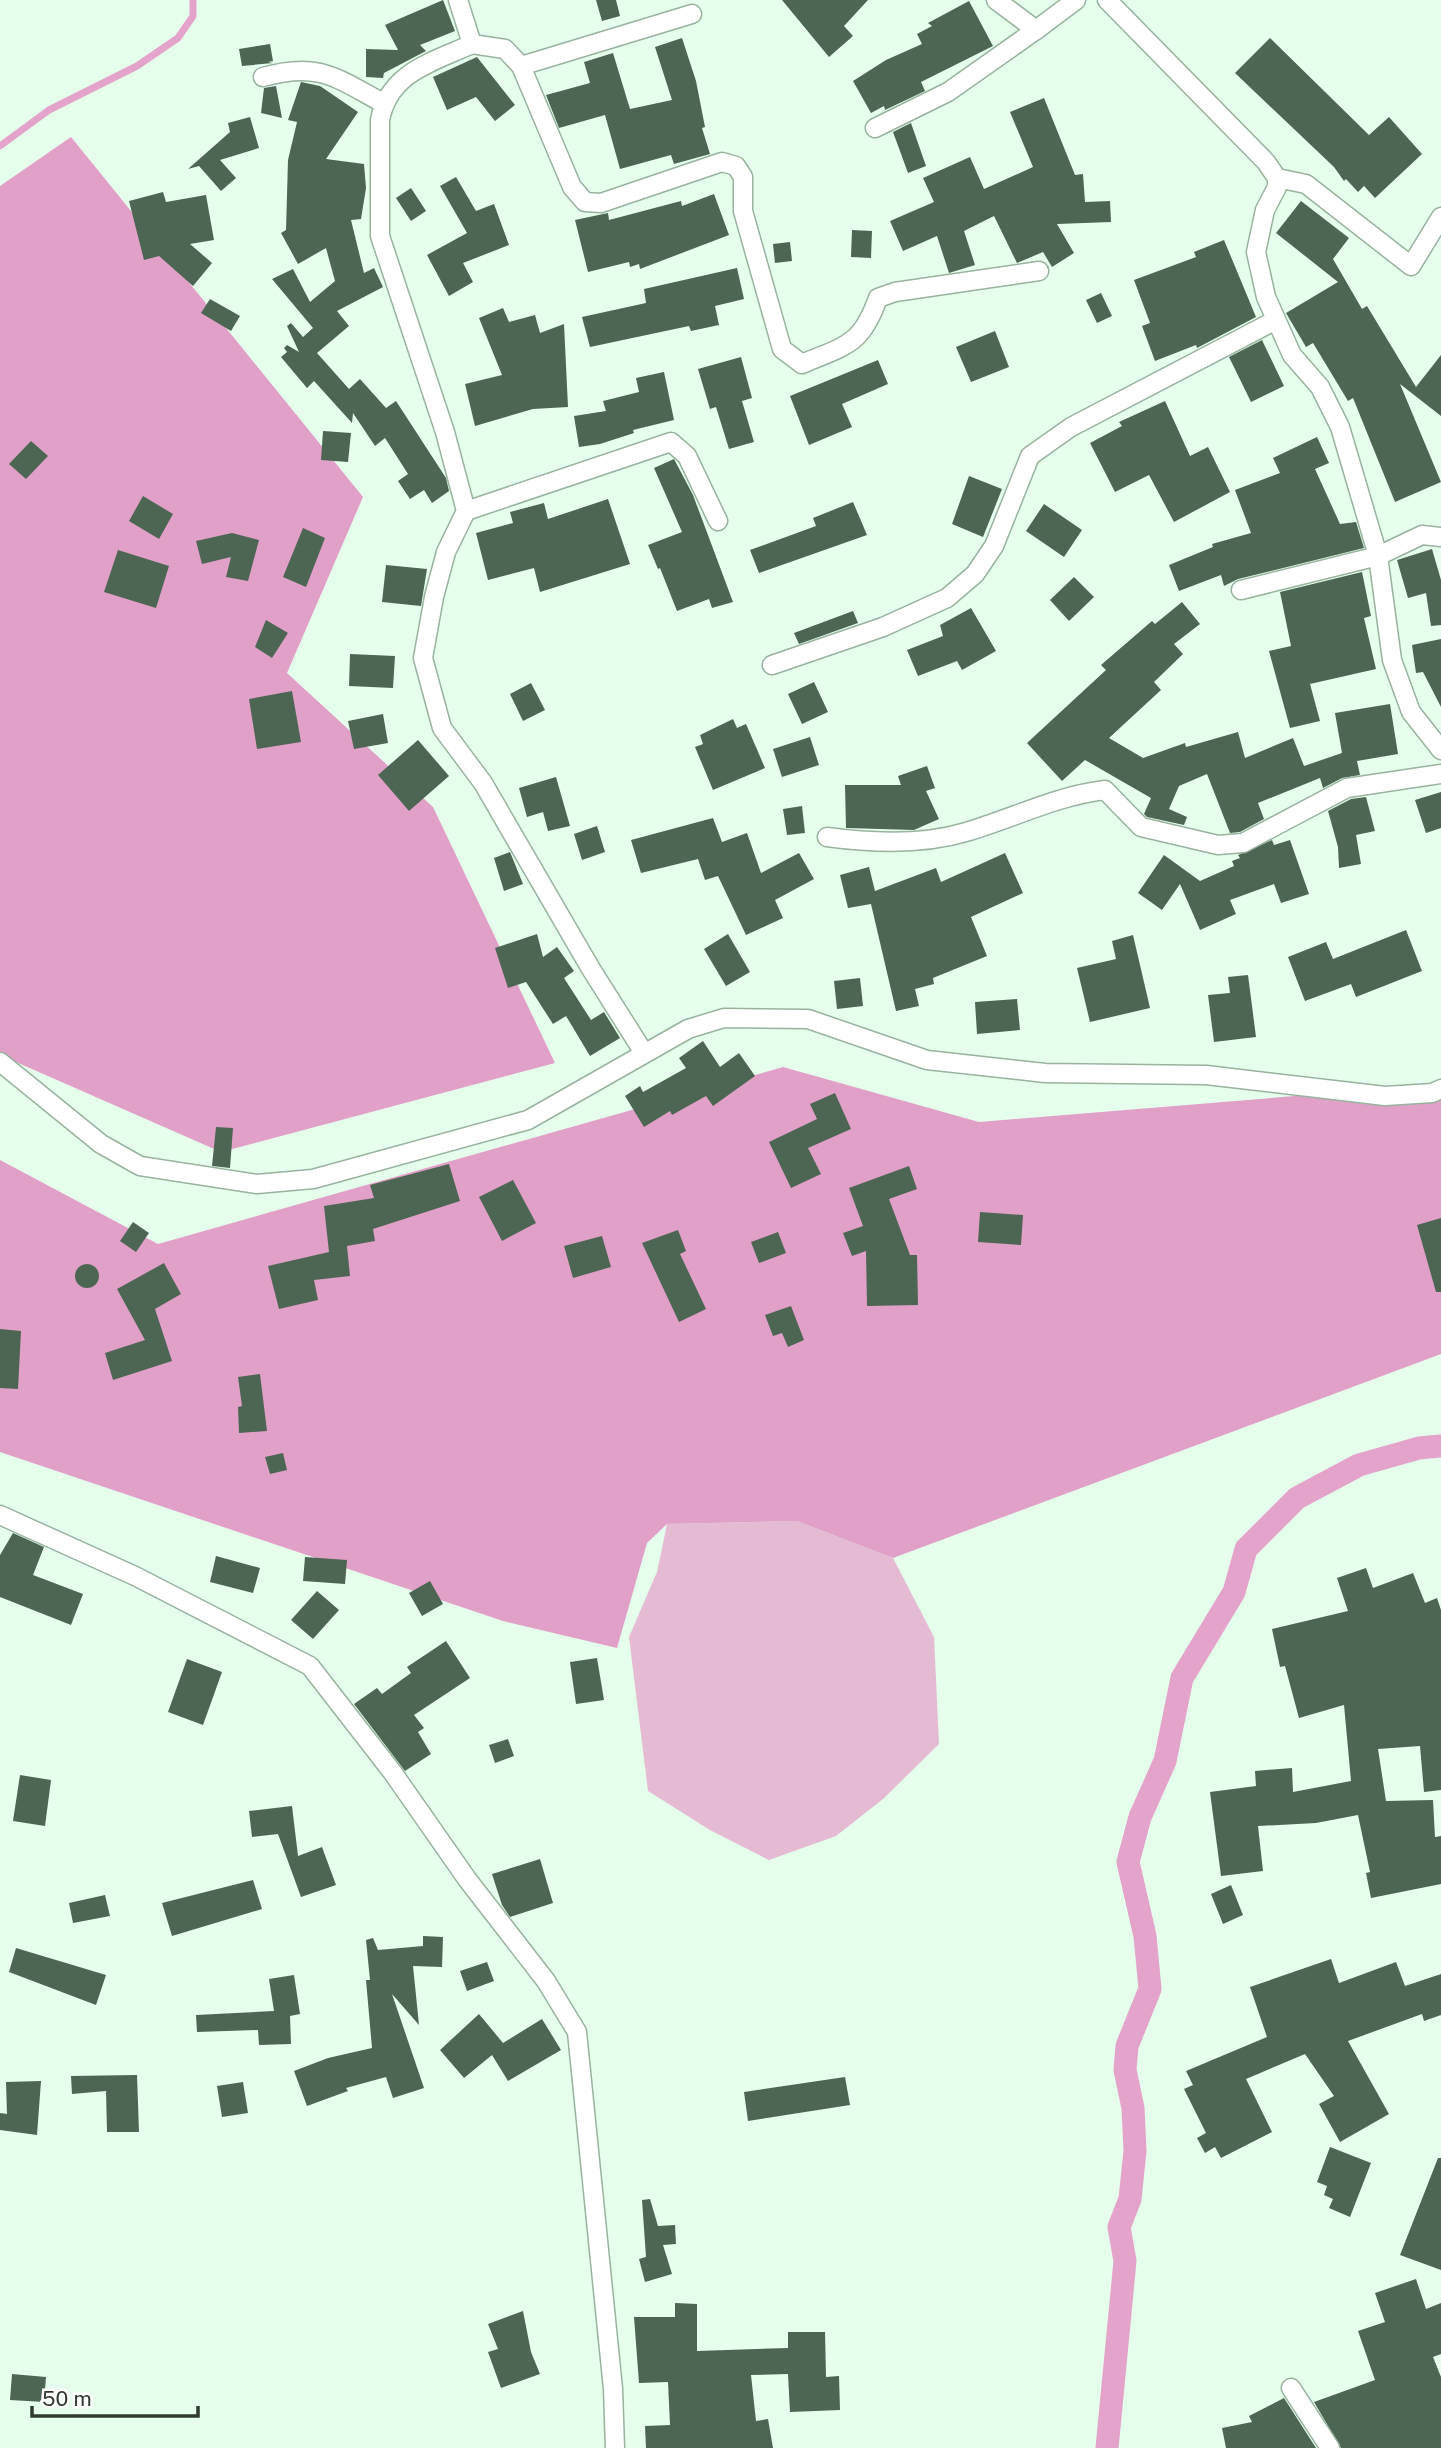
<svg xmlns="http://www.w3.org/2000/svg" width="1441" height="2448" font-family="'Public Sans',sans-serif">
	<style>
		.green { fill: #e4bbd3 }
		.forest { fill: #e1a0c8 }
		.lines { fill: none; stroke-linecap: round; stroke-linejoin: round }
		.stream { stroke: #e4a3ca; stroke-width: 7 }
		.canal { stroke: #e4a3ca; stroke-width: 23 }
		.building { fill: #4d6653 }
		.minor-casing { stroke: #98b39e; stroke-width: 21 }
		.minor { stroke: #fff; stroke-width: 18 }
	</style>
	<rect width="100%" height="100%" fill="#e6feec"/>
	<polygon class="green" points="797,1521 893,1558 934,1637 939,1744 883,1799 836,1836 769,1860 710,1830 648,1791 629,1637 657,1572 667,1524"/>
	<g class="forest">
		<polygon points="71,137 363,497 287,673 433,807 555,1063 221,1152 0,1055 0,186"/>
		<polygon points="783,1067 979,1122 1441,1084 1441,1354 893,1558 797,1521 667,1524 647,1543 617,1648 503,1621 0,1452 0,1160 158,1244"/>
	</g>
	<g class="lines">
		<polyline class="stream" points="0,146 49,110 137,66 178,38 193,16 193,0"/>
		<polyline class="canal" points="1107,2448 1125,2261 1119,2227 1130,2199 1135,2151 1133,2108 1125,2070 1127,2046 1150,1989 1145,1936 1128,1862 1140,1817 1165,1761 1182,1678 1234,1592 1246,1549 1297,1498 1359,1465 1419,1448 1441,1446"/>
	</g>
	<g class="building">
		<polygon points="443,0 455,31 420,45 426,51 384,73 383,78 366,77 366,49 398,50 385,25"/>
		<polygon points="596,0 616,0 620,16 602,21"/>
		<polygon points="782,0 868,0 844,26 853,36 829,57"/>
		<polygon points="969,1 993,46 921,82 925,91 885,110 884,106 871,113 853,81 886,60 922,44 917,34 932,26 928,23"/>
		<polygon points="682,38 696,81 705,127 702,128 710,154 674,164 671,155 620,169 605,115 559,128 546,95 590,83 584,62 613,53 630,109 672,100 655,47"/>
		<polygon points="1270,38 1369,135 1389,117 1422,154 1375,198 1364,186 1358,192 1346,179 1344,181 1334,167 1235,73"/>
		<polygon points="270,44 273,61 268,62 273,63 242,66 239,49"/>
		<polygon points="477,57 515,105 495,121 476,97 447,110 433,77"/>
		<polygon points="301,82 320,86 358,112 326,159 364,164 366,188 361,219 351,220 364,273 374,268 383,287 337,311 349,326 317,353 349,389 360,379 386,408 396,401 446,478 449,491 432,503 424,490 410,499 398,481 408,474 385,438 375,446 353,413 352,423 314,381 307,388 281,357 287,352 284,348 287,345 299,352 287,326 291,323 303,337 313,328 272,279 293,269 310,302 335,281 326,248 298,264 281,233 286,230 288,160 297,122 288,120"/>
		<polygon points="276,86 282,118 261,113 264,88"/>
		<polygon points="1044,98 1075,175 1083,174 1085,202 1110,201 1111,222 1057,224 1074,253 1052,267 1043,252 1017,263 994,216 964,231 975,265 949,273 937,236 903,251 890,221 934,202 923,178 970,157 984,189 1033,167 1010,112"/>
		<polygon points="250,117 259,148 220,160 236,178 221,191 199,166 188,169 230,132 228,123"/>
		<polygon points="911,123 926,166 908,173 893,132"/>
		<polygon points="456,177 476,211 494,204 509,245 463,263 473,282 449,296 427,255 467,233 440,186"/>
		<polygon points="411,188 426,211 411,221 396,198"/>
		<polygon points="163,192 166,202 206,195 214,240 190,244 212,263 193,286 159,256 144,260 129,201"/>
		<polygon points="714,194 729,235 640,269 639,264 630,267 629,262 588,272 575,220 608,213 609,220 681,201 682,206"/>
		<polygon points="1301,201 1349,238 1333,259 1362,309 1367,306 1416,387 1441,355 1441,416 1400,384 1441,482 1395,502 1353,398 1348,401 1313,343 1306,347 1286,313 1338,282 1276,233"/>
		<polygon points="852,230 872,231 871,258 851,257"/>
		<polygon points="1224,240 1256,317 1197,348 1196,345 1155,361 1142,326 1150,323 1134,280 1196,257 1194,252"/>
		<polygon points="790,242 792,261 775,263 773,244"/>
		<polygon points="737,268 744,299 715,306 719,325 691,331 689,326 590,347 582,317 646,303 644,289"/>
		<polygon points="1101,293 1112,316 1097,323 1086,300"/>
		<polygon points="210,299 240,316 231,331 201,313"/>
		<polygon points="503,308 509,322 535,315 540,333 564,324 568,407 533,409 475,426 465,384 502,375 479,318"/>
		<polygon points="995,331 1009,367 971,382 956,347"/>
		<polygon points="1262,340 1284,386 1251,402 1229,357"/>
		<polygon points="741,357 752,398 742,401 754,442 729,449 716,407 710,409 698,369"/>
		<polygon points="878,360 888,384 842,404 852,427 809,445 790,396"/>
		<polygon points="664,372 674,420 633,430 634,433 600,444 579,447 574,416 606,411 603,401 639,392 636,378"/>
		<polygon points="1165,401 1190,456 1208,447 1230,492 1174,522 1149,475 1115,492 1090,443 1122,426 1119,422"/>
		<polygon points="323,431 351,433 348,462 321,460"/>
		<polygon points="1317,437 1329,463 1315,469 1340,524 1356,522 1364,548 1238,579 1224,586 1221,575 1179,591 1169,565 1213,547 1212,544 1251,533 1235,490 1280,473 1273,458"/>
		<polygon points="31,441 48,456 26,479 9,464"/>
		<polygon points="674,459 693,495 733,602 712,608 709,599 677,611 660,568 658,569 648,545 682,532 654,468"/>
		<polygon points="969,476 1002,489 983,537 952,524"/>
		<polygon points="143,496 173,514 159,539 129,521"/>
		<polygon points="608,499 630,564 540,592 534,568 488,580 476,533 513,523 510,512 544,503 548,519"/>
		<polygon points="853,502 867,535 759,573 750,550 816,526 813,518"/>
		<polygon points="1044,504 1082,530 1064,557 1026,531"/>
		<polygon points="303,528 325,538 306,587 283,577"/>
		<polygon points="232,533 259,540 248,581 226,577 231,557 202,564 196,541"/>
		<polygon points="1432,549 1441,580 1441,625 1431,626 1426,593 1408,598 1397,560"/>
		<polygon points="118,550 169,566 156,608 104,592"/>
		<polygon points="386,565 427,569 421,606 382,602"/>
		<polygon points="1362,572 1371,616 1364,618 1376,669 1310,684 1320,721 1290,728 1269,651 1291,646 1280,592"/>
		<polygon points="1074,577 1094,597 1069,621 1050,600"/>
		<polygon points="1182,602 1200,624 1174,644 1183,654 1154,682 1161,690 1109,738 1143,758 1185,743 1186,747 1238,732 1245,758 1293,738 1304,766 1342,753 1335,713 1390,704 1398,754 1357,761 1360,775 1342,778 1323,788 1320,778 1258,803 1264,819 1240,832 1230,833 1207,774 1179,786 1169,809 1187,817 1184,825 1147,817 1144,814 1151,798 1085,760 1062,781 1027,743 1106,670 1101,665 1152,621 1155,624"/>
		<polygon points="971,608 996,651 962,670 957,661 918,676 907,650 943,636 940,625"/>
		<polygon points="853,611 858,623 799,644 794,633"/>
		<polygon points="266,620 288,633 272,658 255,647"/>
		<polygon points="1441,639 1441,707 1423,672 1416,673 1412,645"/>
		<polygon points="350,654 395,656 393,688 349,686"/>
		<polygon points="814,682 828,712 802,724 788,694"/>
		<polygon points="531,683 545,710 523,721 510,694"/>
		<polygon points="292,691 301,742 257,749 249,699"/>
		<polygon points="383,714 388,743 354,749 348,721"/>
		<polygon points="733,719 737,728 746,724 765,768 713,790 695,747 703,744 700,735"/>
		<polygon points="810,737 819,765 782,777 773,749"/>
		<polygon points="418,740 449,776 409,811 378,775"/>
		<polygon points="927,766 935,788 926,791 939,819 914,830 846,828 845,785 901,785 898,776"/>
		<polygon points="556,777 570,826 548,831 543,812 527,817 519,788"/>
		<polygon points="1441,792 1441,828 1426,833 1415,800"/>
		<polygon points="1366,797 1375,831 1356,835 1361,864 1339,868 1338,847 1328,811 1351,799"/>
		<polygon points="802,806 805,833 787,835 783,809"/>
		<polygon points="713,818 722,842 747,833 761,873 799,853 814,879 775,900 783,918 746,935 718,876 705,880 698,859 641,873 631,840"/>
		<polygon points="597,826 605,852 582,860 574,834"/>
		<polygon points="1272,840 1274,845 1290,840 1309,894 1281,903 1274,884 1230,900 1236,914 1200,930 1180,884 1162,910 1138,893 1164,855 1200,881 1234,866 1232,861 1240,858 1238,855"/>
		<polygon points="510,852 523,884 504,891 494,858"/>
		<polygon points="1005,853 1023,893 971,917 987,956 933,978 934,984 915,989 919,1006 896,1011 871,904 848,908 840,875 869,867 875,891 936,868 941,882"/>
		<polygon points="1406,930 1422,971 1356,997 1351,984 1305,1001 1288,957 1326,942 1333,959"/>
		<polygon points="537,934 543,957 557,947 574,971 564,978 591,1020 604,1012 620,1038 590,1056 566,1016 553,1024 526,982 508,988 495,948"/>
		<polygon points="728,934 750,972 726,986 704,949"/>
		<polygon points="1133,935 1150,1008 1090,1022 1077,968 1116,959 1112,941"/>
		<polygon points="1248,975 1256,1037 1214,1042 1208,995 1230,993 1228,977"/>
		<polygon points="860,978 863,1006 837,1009 834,981"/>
		<polygon points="1017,999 1020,1030 977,1034 975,1002"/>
		<polygon points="703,1041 720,1067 739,1053 755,1076 713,1106 706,1096 672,1115 670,1111 644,1127 625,1096 640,1086 643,1092 686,1068 679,1058"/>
		<polygon points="835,1093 851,1129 808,1148 821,1174 791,1188 769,1142 817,1119 810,1104"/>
		<polygon points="216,1127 233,1128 230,1168 212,1166"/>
		<polygon points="449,1164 460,1201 373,1229 375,1241 347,1246 350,1276 314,1280 318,1300 279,1309 268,1266 329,1252 324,1206 374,1198 370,1185"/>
		<polygon points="909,1166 917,1189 889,1199 910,1255 917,1255 918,1305 867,1306 866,1251 852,1256 843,1233 863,1226 849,1188"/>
		<polygon points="513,1180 536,1223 502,1241 479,1197"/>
		<polygon points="980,1212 1023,1215 1021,1245 978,1242"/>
		<polygon points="1441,1218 1441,1292 1436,1292 1417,1225"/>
		<polygon points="133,1222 149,1233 136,1252 120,1241"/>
		<polygon points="678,1230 686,1251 680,1254 706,1309 679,1322 642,1243"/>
		<polygon points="778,1232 786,1253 759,1263 751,1242"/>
		<polygon points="602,1236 611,1267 573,1278 564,1246"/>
		<polygon points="164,1263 181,1294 155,1309 172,1361 113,1380 105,1353 145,1340 117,1289"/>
		<circle cx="87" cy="1276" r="12"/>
		<polygon points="791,1306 804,1340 788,1347 782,1333 773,1336 765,1315"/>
		<polygon points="0,1329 21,1331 18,1389 0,1388"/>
		<polygon points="260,1374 267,1431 239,1433 238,1407 242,1406 238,1377"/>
		<polygon points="283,1453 287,1470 270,1474 265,1457"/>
		<polygon points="13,1533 44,1547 33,1575 83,1594 71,1625 0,1597 0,1555"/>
		<polygon points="216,1556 260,1568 253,1593 210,1582"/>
		<polygon points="305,1557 347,1560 345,1584 303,1581"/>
		<polygon points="1366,1568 1373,1588 1413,1573 1425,1603 1437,1598 1441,1610 1441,1790 1424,1792 1420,1746 1378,1749 1386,1801 1433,1800 1435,1837 1441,1836 1441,1884 1371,1898 1366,1873 1370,1872 1358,1815 1316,1823 1258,1826 1263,1871 1221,1876 1210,1792 1256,1786 1255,1771 1292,1768 1293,1792 1351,1781 1344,1705 1299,1718 1285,1666 1280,1667 1272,1629 1348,1611 1337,1578"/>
		<polygon points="430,1581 443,1604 422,1616 409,1593"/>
		<polygon points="317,1591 339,1610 313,1639 291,1620"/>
		<polygon points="446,1641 470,1678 414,1715 424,1728 418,1732 431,1754 405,1771 354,1704 377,1688 382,1694 411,1673 407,1667"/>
		<polygon points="597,1658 604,1700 576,1704 570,1662"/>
		<polygon points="187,1659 222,1672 203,1725 168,1712"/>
		<polygon points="508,1739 514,1756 495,1763 489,1745"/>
		<polygon points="20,1775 51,1780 45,1826 13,1821"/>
		<polygon points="292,1806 298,1856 322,1847 336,1885 301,1897 278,1834 252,1837 249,1811"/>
		<polygon points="540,1859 553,1903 510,1917 502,1905 492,1874"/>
		<polygon points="253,1880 262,1909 172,1936 162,1903"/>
		<polygon points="1231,1885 1243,1915 1223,1924 1211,1894"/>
		<polygon points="105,1895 110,1916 73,1923 69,1903"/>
		<polygon points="423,1936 443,1937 442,1967 413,1966 419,2025 392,1994 424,2088 393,2098 386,2077 346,2088 348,2091 307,2106 294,2071 328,2058 372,2048 366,1980 370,1980 366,1940 373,1938 378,1950 423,1946"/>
		<polygon points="16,1948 106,1975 96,2005 9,1972"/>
		<polygon points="1331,1959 1339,1983 1396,1962 1405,1986 1441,1974 1441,2015 1424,2021 1422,2014 1348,2041 1389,2114 1340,2142 1319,2104 1334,2096 1305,2054 1246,2079 1272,2132 1221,2158 1215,2147 1205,2153 1197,2138 1206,2133 1184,2089 1193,2085 1186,2071 1267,2037 1250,1987"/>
		<polygon points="487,1962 494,1981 467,1991 460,1971"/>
		<polygon points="294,1975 300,2014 290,2016 291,2044 259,2045 258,2030 197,2032 196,2015 274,2011 269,1979"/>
		<polygon points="479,2014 503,2043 542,2019 561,2050 508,2081 492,2055 464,2078 440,2050"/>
		<polygon points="137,2075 139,2132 107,2132 106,2091 72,2094 71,2076"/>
		<polygon points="845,2077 850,2105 748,2121 744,2092"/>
		<polygon points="41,2081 37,2135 0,2130 0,2113 7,2114 6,2082"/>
		<polygon points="243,2082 248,2113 222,2117 217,2086"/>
		<polygon points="1330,2147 1371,2163 1350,2217 1329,2208 1333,2199 1324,2195 1327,2186 1317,2182"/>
		<polygon points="1438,2158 1441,2158 1441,2270 1400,2255"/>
		<polygon points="650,2199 658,2226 675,2225 676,2244 663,2245 672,2274 645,2282 639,2259 646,2257 642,2200"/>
		<polygon points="1416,2279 1426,2309 1441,2303 1441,2354 1433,2357 1441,2377 1441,2448 1341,2448 1314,2402 1375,2380 1358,2331 1385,2322 1375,2293"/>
		<polygon points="675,2303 697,2304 697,2351 788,2348 788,2332 825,2332 826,2377 839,2376 840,2410 790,2412 788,2374 751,2375 756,2421 768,2419 773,2448 646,2448 645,2426 670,2425 668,2382 639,2383 634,2317 675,2317"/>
		<polygon points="523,2311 531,2352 540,2374 501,2388 488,2352 498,2349 488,2324"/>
		<polygon points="12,2374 46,2377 44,2402 10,2400"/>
		<polygon points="1284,2398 1316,2448 1226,2448 1222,2428 1252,2422 1249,2416"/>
	</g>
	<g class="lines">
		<g class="minor-casing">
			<g id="minor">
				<path d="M458 0 472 44C433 62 389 72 380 120V236L445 432 466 511 446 552 434 597 423 658 442 728 483 783 591 969 644 1053"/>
				<polyline points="996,0 1036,30 1076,0"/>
				<polyline points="1107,0 1266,162 1277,178 1277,187 1265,210 1256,252 1266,297 1292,355 1320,387 1340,427 1378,556 1392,660 1411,712 1441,750"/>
				<path d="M472 44 505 49 521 66 572 187 585 202 601 203 722 162 736 166 743 177V211L782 349 802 364C846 345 861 346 878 298L895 292 1039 271"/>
				<polyline points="521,66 692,14"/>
				<path d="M263 77C319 61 336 78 383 103"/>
				<polyline points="875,128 948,92 1036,30"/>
				<polyline points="1277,178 1306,184 1411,266 1441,217"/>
				<polyline points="466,511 671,442 687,456 718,521"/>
				<polyline points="1241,590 1378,556 1422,535 1441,537"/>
				<polyline points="772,665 883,627 947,598 975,574 994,546 1030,456 1071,427 1276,320"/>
				<path d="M827 837C871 843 923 845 966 832 1014 818 1055 796 1105 790L1141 827 1218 845 1243 843 1347 788 1441 774"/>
				<polyline points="0,1062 101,1144 140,1166 257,1184 313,1179 528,1120 688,1029 724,1018 808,1019 927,1060 1045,1073 1206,1075 1385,1096 1432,1093 1441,1089"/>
				<polyline points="0,1515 135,1576 310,1666 393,1773 467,1879 546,1981 577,2032 613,2389 615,2448"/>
				<polyline points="1291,2388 1330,2448"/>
			</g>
		</g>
		<use href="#minor" class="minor"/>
	</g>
	<path d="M32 2406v10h166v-10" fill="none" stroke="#2f3a31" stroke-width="3.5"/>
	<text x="42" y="2406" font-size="21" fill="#2f3a31" stroke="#ffffff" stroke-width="5" paint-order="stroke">50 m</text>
</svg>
